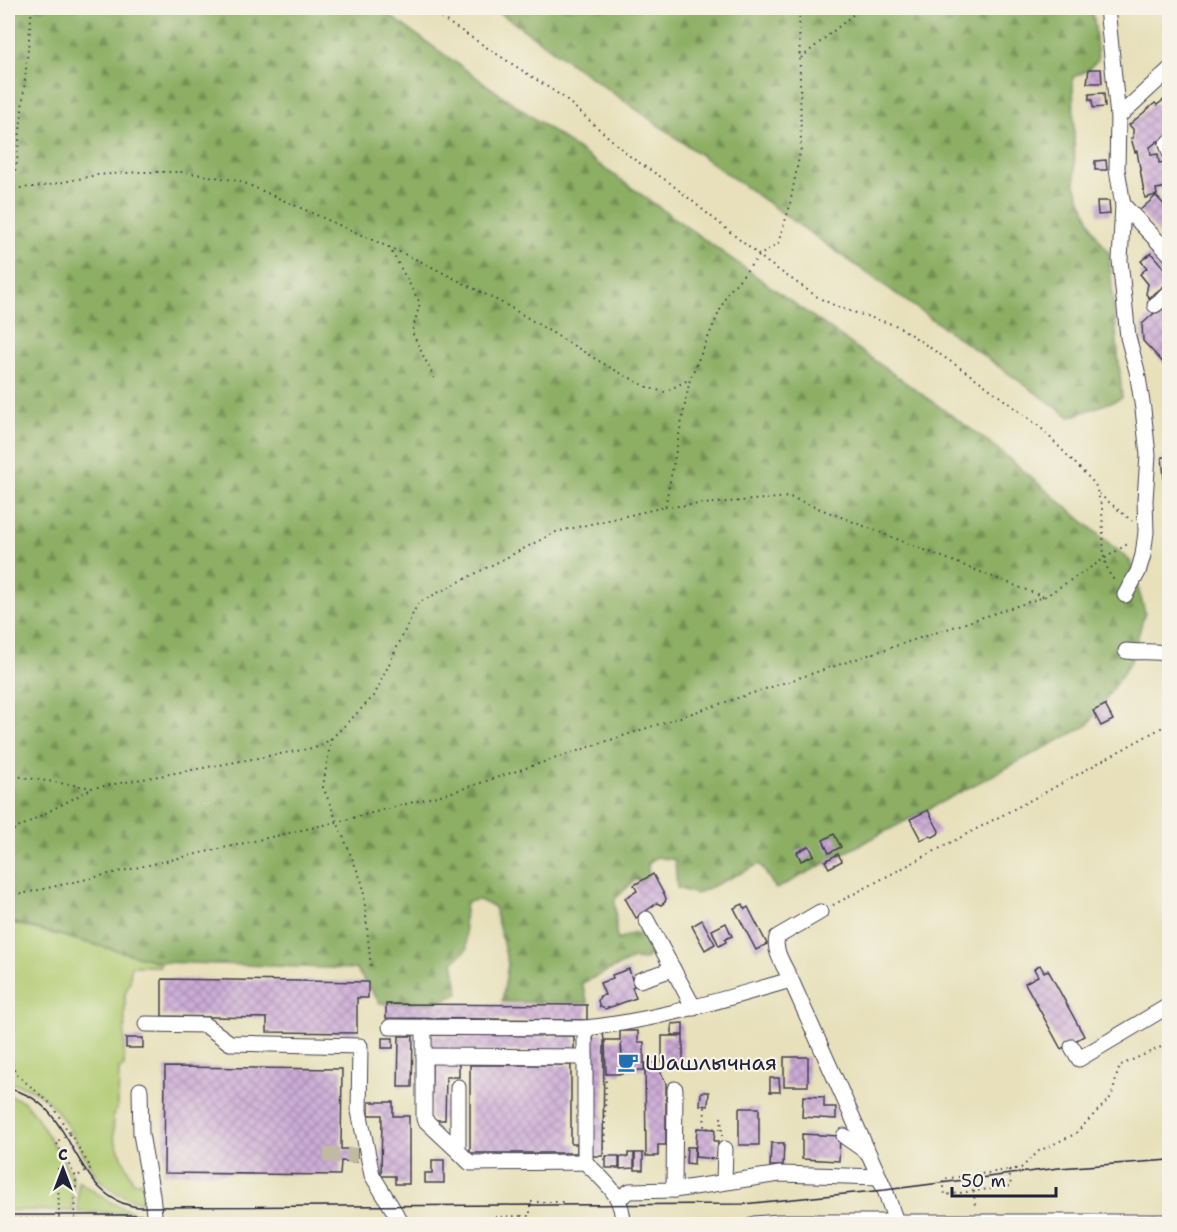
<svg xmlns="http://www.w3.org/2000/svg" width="1177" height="1232" font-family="'Shantell Sans',sans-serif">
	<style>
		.green { fill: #b0cb71; stroke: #697656; stroke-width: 1.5 }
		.forest { fill: url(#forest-firs); stroke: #57684f; stroke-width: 1.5 }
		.building { fill: url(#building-cross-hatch) }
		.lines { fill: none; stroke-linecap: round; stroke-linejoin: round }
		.minor-tunnel { stroke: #c0baa1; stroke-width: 15; stroke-dasharray: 15 8; stroke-linecap: butt }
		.minor-casing { stroke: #403e4e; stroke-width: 17 }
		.path { stroke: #403e4e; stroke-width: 2; stroke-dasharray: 1.5 4.5; stroke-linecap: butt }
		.minor { stroke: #fff; stroke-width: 15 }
		.tram { stroke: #22223b; stroke-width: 1.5 }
		.labels { text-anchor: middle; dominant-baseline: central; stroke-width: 4.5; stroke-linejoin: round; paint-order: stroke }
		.poi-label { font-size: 22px; fill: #22223b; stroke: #f7f3e8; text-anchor: start }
	</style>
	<defs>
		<pattern id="forest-firs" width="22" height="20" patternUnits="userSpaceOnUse" patternTransform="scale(1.5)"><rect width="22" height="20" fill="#8caf63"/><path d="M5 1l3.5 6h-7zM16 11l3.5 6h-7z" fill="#728e53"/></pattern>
		<pattern id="building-cross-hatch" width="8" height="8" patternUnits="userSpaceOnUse" patternTransform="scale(1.5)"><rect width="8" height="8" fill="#ccabd6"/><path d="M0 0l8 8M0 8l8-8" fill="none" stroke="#a58baf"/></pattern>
	</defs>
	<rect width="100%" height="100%" fill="#f7f3e8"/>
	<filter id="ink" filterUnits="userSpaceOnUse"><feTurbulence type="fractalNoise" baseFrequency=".0167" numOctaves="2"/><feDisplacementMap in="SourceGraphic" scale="12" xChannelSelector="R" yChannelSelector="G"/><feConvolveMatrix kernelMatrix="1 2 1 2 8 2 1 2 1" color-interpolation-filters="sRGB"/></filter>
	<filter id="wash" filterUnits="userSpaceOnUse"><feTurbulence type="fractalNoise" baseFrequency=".008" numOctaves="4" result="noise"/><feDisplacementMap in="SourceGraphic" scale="24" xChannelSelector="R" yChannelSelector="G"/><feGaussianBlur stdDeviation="1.35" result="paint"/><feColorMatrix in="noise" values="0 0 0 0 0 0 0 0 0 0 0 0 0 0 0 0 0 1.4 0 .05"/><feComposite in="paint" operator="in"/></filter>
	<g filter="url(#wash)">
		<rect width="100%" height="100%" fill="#e7e0ba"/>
		<g class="green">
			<path d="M8 922 160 962V966H131L130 981 125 993 124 1067 119 1069 118 1105 113 1117 114 1138 133 1182H142L147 1203C129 1199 114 1194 101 1181 95 1176 92 1168 88 1162 68 1128 52 1087 8 1083Z"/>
			<polygon points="8,1095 23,1101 36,1116 73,1177 73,1211 8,1210"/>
			<polygon points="78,1181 110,1202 134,1213 78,1212"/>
		</g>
		<g class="forest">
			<polygon points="8,8 379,8 989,442 1130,561 1145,612 1131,661 1088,725 776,889 760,864 696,894 677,888 675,860 656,857 648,865 649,879 644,884 636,879 615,899 616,932 618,940 634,933 649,934 655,950 645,960 633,959 582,983 588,1003 502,1002 508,964 494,907 479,900 466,902 464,920 467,949 453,962 459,994 435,1003 380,1003 356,969 160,962 8,921"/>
			<polygon points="493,8 1090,8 1094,19 1098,60 1086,71 1073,77 1075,185 1095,233 1109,253 1122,398 1070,417"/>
		</g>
		<g id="blocks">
			<g class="building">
				<polygon points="1089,69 1101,69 1102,83 1087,83"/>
				<polygon points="1104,93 1105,107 1093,108 1092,100 1089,100 1089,94"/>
				<polygon points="1170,95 1170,135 1159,143 1158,141 1150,147 1151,155 1158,154 1159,163 1165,162 1169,187 1156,189 1157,195 1145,198 1137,151 1135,152 1131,138 1133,138 1133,129 1129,125 1155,103 1157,105"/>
				<polygon points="1106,160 1107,170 1095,170 1095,161"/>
				<polygon points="1156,196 1170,211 1170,246 1139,211"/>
				<polygon points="1097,201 1109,201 1110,214 1098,215"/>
				<polygon points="1151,253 1170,275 1170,281 1149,298 1146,294 1148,284 1140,274 1147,268 1141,261"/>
				<polygon points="1170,299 1170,370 1143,341 1142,324"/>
				<polygon points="1162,457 1170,457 1170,489 1165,489"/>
				<polygon points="1165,490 1170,490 1170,522 1166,522"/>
				<polygon points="1105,705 1113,720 1101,726 1093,711"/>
				<polygon points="928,810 939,831 938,834 933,837 929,836 921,840 910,819"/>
				<polygon points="834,834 841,847 829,853 823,840"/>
				<polygon points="809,846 814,855 801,861 797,852"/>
				<polygon points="838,854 842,861 829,868 825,861"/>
				<polygon points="653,874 666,898 665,902 661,905 657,903 636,918 625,898 637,891 634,885"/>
				<polygon points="743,904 745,909 748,907 767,944 756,950 734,908"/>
				<polygon points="702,920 715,944 705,950 692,926"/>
				<polygon points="726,923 732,936 725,939 726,942 719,946 712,930"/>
				<polygon points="1040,965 1044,972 1048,970 1084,1036 1061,1049 1025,983 1038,976 1034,969"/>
				<polygon points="629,969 634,986 632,987 636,998 605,1009 600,1007 598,1001 600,996 605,995 600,983 613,978 612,975"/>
				<polygon points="162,979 368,982 368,998 357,998 357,1033 267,1032 267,1018 162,1016"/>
				<polygon points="386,1004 587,1005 587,1020 386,1018"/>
				<polygon points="683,1023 683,1035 672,1035 672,1024"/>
				<polygon points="620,1031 638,1031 638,1042 644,1042 644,1070 623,1070 621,1042 622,1074 606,1074 605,1040 620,1040"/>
				<polygon points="593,1033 603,1033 604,1040 603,1156 590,1156 591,1040 593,1040"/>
				<polygon points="430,1035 574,1036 574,1051 430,1051"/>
				<polygon points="399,1036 413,1036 412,1087 398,1087"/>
				<rect x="662" y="1036" width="21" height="28"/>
				<rect x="126" y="1038" width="17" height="10"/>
				<rect x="382" y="1038" width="11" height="10"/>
				<rect x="784" y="1057" width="24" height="29"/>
				<polygon points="432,1062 459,1063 459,1077 446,1077 445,1120 431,1120"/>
				<polygon points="645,1063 656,1063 666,1083 666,1145 658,1145 658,1156 646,1156"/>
				<polygon points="470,1065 571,1065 571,1144 577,1144 577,1153 470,1153"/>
				<polygon points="165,1067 342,1069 341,1149 357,1149 357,1162 341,1161 340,1175 164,1173"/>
				<polygon points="770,1078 779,1078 780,1092 770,1092"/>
				<polygon points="701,1092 709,1092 708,1106 700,1105"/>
				<polygon points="803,1096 824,1097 824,1107 836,1107 836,1119 802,1117"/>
				<polygon points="369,1102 393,1102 393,1116 409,1116 409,1184 395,1184 395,1176 381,1176 382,1115 369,1115"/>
				<rect x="739" y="1108" width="20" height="37"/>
				<polygon points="697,1128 715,1129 714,1141 718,1141 717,1159 695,1157"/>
				<polygon points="802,1134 840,1136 839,1161 802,1159"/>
				<polygon points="771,1143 784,1143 783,1166 770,1166"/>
				<polygon points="687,1147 695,1147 694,1164 686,1163"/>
				<polygon points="628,1153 634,1153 634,1168 620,1169 620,1157 628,1157"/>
				<rect x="635" y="1153" width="8" height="17"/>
				<rect x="606" y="1156" width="13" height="12"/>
				<polygon points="432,1160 444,1160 444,1183 425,1183 425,1173 432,1173"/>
			</g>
		</g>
	</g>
	<g filter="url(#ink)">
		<use href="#blocks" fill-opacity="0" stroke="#403e4e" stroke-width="1.5"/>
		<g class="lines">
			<polyline class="minor-tunnel" points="324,1155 357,1155"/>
			<g class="minor-casing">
				<g id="minor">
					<polyline points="1107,8 1118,117 1117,169 1123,205 1170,254"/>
					<polyline points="1118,117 1170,69"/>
					<polyline points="1170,142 1167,144 1170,153"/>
					<polyline points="1123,205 1120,260 1128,337 1137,371 1143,409 1148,455 1145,500 1146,532 1143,555 1138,572 1125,595"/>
					<polyline points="1155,305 1170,293"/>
					<path d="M1126 651C1140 653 1156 650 1170 654"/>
					<polyline points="646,919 694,1008"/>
					<polyline points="640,980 673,969"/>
					<path d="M791 980C785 967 773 951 777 937L820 912"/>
					<polyline points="146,1024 205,1025 230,1043 360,1046 359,1111 372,1175 402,1224"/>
					<path d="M390 1027 585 1028C656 1021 723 999 791 980L885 1190 896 1222"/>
					<polyline points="424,1027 424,1119 458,1151"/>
					<polyline points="1072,1047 1079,1059 1170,1005"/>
					<polyline points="424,1056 585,1057"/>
					<path d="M458 1087V1151L470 1163 585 1162C605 1182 623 1194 623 1224"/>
					<polyline points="140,1090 141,1134 152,1195 155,1224"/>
					<polyline points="844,1136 867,1152"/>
					<polyline points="585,1162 585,1028"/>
					<polyline points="724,1182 725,1149"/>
					<polyline points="674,1190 780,1174 879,1177"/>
					<polyline points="619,1198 630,1191 674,1190 675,1089"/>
					<polyline points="754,1224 778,1222 1170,1222"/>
				</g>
			</g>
			<g class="path">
				<polyline points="426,8 563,97 632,158 670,183 767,262 819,298 840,308 898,326 978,380 1040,427 1095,484 1102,508 1104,559 1109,573 1116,583"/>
				<polyline points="801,58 861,8"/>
				<polyline points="8,189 44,186 97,175 140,172 183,172 240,181 422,262 508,306 609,367 649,388 665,392 690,379"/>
				<polyline points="8,212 17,161 32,8"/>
				<polyline points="389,247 420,303 412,332 434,378"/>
				<polyline points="1099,494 1132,521"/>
				<polyline points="665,507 790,497 1044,597"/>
				<polyline points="331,739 323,787 363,885 371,969"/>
				<polyline points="8,775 93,788 318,747 331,739 374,696 418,603 556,532 665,507 690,379 727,294 759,256 778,243 789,209 801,147 799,8"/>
				<polyline points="8,833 93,788"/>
				<polyline points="8,897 337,822 456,791 1044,597 1129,543"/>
				<polyline points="833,905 1046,792 1170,723"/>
				<polyline points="8,1046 15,1073 51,1104 70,1134"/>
				<polyline points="705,1107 704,1128 721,1129"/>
				<polyline points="721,1117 722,1136"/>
				<polyline points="604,1160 606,1076"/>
				<polyline points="58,1168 59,1219"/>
				<path d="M1009 1170 1021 1168 1039 1151 1075 1134 1110 1098C1116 1087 1115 1075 1121 1065L1170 1043"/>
				<polygon points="1009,1170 1011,1186 945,1195 943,1179"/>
				<polyline points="974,1191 975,1207"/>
				<polyline points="521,1216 530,1216 530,1202 564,1202"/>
				<polyline points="495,1217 521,1216 521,1224"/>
				<polyline points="8,1219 75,1220"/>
				<polyline points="75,1224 76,1177 56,1142 70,1134 91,1168 76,1177"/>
			</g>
			<use href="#minor" class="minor"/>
			<g class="tram">
				<path d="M8 1089C77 1100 69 1199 139 1207L743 1204 885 1190 1059 1168 1170 1160"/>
				<polyline points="8,1215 148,1215"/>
			</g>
		</g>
	</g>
	<defs>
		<g id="cafe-bare" transform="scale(1.62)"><path d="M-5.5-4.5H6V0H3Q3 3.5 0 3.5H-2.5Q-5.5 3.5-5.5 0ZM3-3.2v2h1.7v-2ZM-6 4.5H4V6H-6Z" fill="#1f6fb2" stroke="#f7f3e8" stroke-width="2.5" paint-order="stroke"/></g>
	</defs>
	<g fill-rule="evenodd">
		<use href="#cafe-bare" x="628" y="1062"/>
	</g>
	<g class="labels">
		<g class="poi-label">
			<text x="645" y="1062">Шашлычная</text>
		</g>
	</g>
	<rect width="1177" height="1232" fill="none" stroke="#f7f3e8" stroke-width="30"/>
	<g transform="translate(63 1169)" stroke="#f7f3e8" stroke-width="4.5" paint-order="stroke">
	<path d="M0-4.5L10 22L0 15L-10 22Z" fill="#22223b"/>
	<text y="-9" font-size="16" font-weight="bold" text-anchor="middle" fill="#22223b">С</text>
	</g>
	<path d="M952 1187v9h104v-9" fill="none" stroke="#22223b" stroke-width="3"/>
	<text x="961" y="1187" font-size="18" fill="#22223b" stroke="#f7f3e8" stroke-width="4.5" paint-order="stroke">50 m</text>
</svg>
